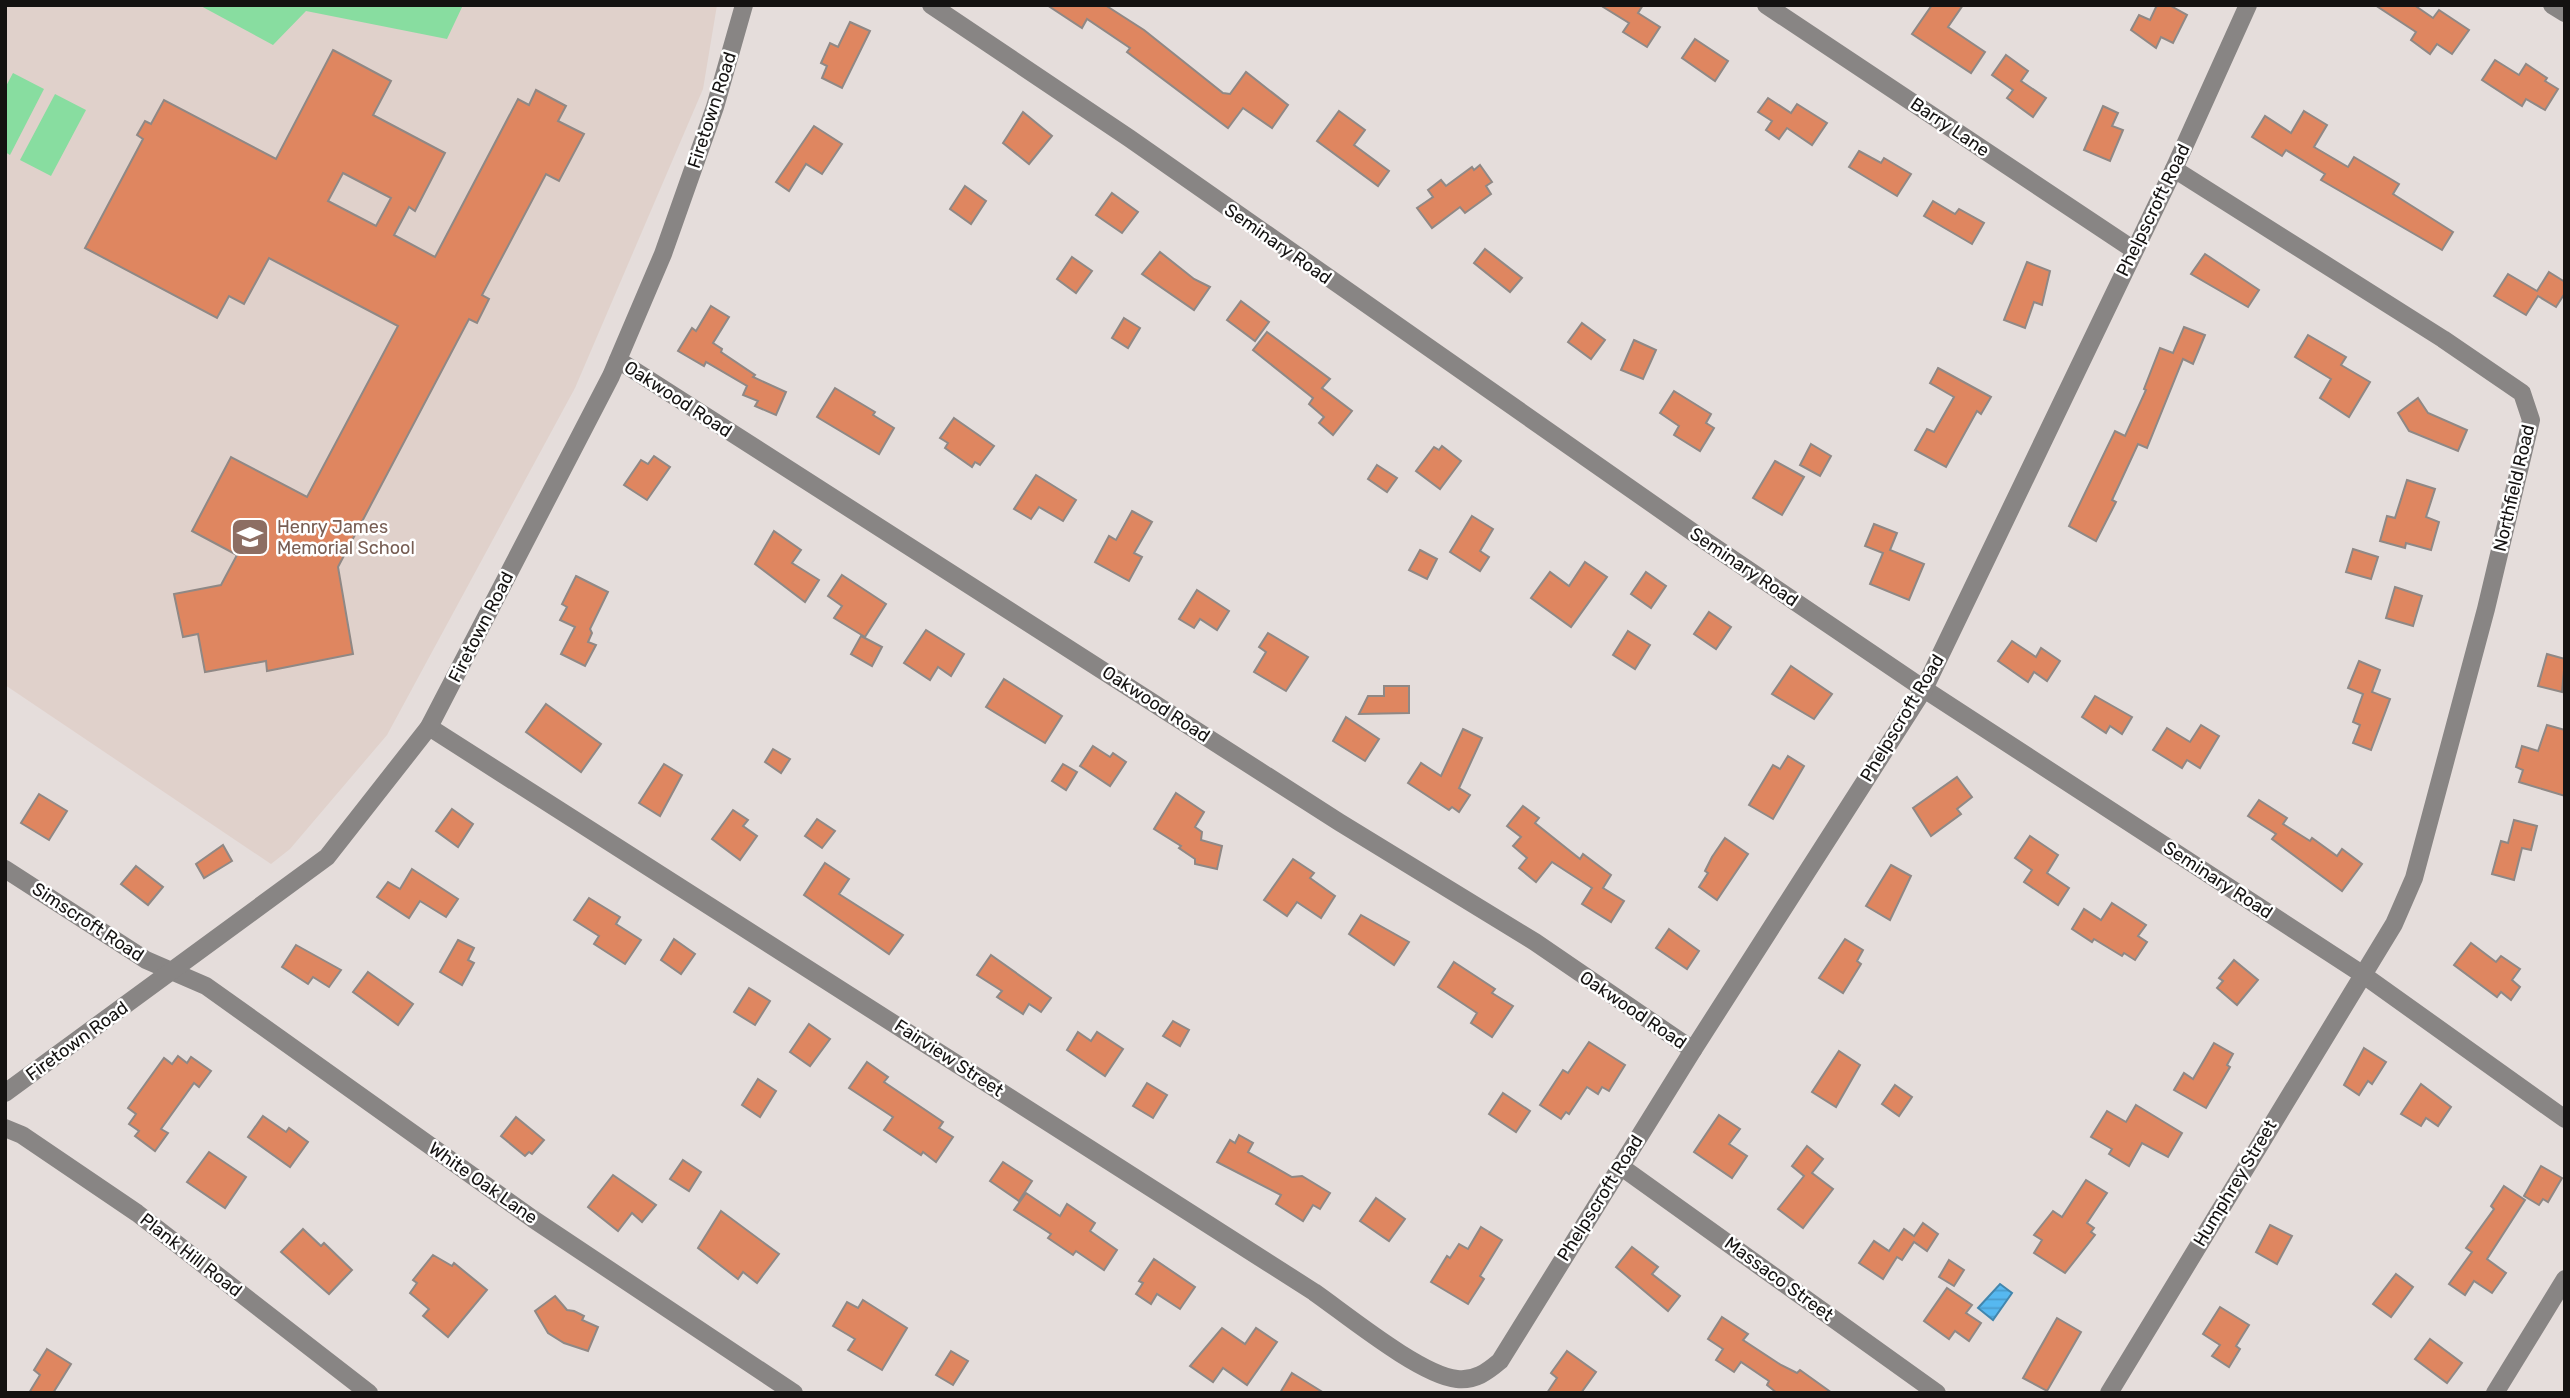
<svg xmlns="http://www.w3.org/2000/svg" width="2570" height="1398" font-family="Rubik,sans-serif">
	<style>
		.built { fill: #e0d1cb }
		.green { fill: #88dda0 }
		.water { fill: url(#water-rules); stroke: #4286ad; stroke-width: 2 }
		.building { fill: #df8660; stroke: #8f8885; stroke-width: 2; fill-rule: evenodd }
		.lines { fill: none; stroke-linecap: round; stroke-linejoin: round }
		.minor { stroke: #888584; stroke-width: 18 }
		.labels { text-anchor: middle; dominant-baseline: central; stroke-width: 5; stroke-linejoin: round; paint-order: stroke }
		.street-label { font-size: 18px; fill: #141211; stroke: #fff }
		.education-label { font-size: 18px; fill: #785e54; stroke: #fff; text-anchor: start }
	</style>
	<defs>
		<pattern id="water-rules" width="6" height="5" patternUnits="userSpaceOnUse" patternTransform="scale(1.75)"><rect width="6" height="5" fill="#56b8f0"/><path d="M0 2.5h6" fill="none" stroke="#4a9dcd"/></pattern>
	</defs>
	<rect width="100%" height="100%" fill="#e5dddb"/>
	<polygon class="built" points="5,5 717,5 703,89 575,388 387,735 290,849 271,864 5,685"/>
	<g class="green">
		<polygon points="199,5 463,5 447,39 306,11 273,45"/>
		<polygon points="13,73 44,89 10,155 5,152 5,88"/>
		<polygon points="55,94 86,110 51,176 20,160"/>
	</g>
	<polygon class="water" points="2000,1284 2012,1293 1993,1320 1978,1308"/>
	<g class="building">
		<polygon points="1047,5 1105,5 1144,30 1223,93 1230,94 1246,72 1288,105 1272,128 1243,108 1228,128 1127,52 1130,48 1087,19 1082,28"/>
		<polygon points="1600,5 1643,5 1638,13 1660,27 1647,47 1623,32 1629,23"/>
		<polygon points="1932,5 1963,5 1948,27 1985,52 1971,73 1912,34"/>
		<polygon points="2157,5 2169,5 2187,15 2173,43 2161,37 2156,48 2131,30 2139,15 2150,20"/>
		<polygon points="2375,5 2414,5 2433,18 2439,10 2469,30 2452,54 2437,44 2430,54 2411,40 2416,32"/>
		<polygon points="850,22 870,31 842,88 822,78 827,66 821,63 830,43 838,47"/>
		<polygon points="1695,39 1728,61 1715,81 1682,58"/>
		<path d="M333 50 391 81 373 115 445 153 415 211 409 207 394 235 435 257 518 99 529 105 536 90 566 106 558 121 584 134 559 181 546 174 482 295 489 299 477 323 469 319 338 567 353 654 267 671 266 661 205 672 198 634 183 637 174 594 221 585 237 555 192 531 231 457 307 497 398 326 269 258 244 304 229 296 217 318 85 248 143 139 137 135 145 121 151 124 164 100 276 159ZM343 173 391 198 376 226 328 201Z"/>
		<polygon points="2006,55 2028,71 2021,81 2046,98 2033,117 2007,98 2013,90 1992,75"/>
		<polygon points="2495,60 2519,75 2526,64 2547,78 2545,81 2558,89 2545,110 2526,99 2522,106 2482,80"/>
		<polygon points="1768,98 1791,113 1797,104 1827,123 1812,145 1787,128 1779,139 1766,130 1772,121 1758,112"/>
		<polygon points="2103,106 2118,113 2112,126 2123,130 2110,161 2084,150"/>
		<polygon points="1339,111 1365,130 1354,145 1389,171 1378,186 1317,141"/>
		<polygon points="2304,111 2327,125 2314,147 2348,167 2354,157 2399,184 2393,194 2453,232 2442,250 2321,180 2325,174 2286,150 2282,156 2252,137 2265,116 2291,133"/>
		<polygon points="1023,112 1052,136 1029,164 1003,143"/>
		<polygon points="814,126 842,144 822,174 806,164 789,191 776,182"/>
		<polygon points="1859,151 1881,163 1884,158 1911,174 1897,196 1849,167"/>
		<polygon points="1480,165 1492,182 1486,186 1491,194 1465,213 1460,207 1432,228 1417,208 1433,197 1428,190 1441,180 1446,186 1472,167 1474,170"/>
		<polygon points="965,186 986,201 971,224 950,209"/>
		<polygon points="1112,193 1138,212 1122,233 1096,215"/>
		<polygon points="1933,201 1955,214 1959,209 1984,223 1972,244 1924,216"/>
		<polygon points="1485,249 1522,278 1510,292 1474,263"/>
		<polygon points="1160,252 1194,279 1210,287 1194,310 1142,274"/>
		<polygon points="2205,254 2259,290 2248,307 2191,274"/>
		<polygon points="1072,257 1092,271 1076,293 1057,279"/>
		<polygon points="2027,262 2050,271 2042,305 2034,302 2025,328 2004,320"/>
		<polygon points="2549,272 2565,282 2565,293 2556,307 2538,296 2526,315 2494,296 2508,274 2537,291"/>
		<polygon points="1241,301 1269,322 1255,341 1227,320"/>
		<polygon points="711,306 729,317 713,343 722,349 721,352 755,375 753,377 786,392 776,415 755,406 758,401 743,395 747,386 706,362 704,366 678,351 692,328 696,331"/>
		<polygon points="1124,318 1140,328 1128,348 1112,338"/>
		<polygon points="1582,323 1605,340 1591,359 1568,342"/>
		<polygon points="2184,327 2205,335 2193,364 2183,359 2147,448 2138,444 2112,500 2116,502 2096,541 2069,526 2115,431 2125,436 2146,390 2144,389 2160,348 2173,353"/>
		<polygon points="1267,332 1330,379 1322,388 1352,411 1333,435 1319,423 1324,417 1309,404 1313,398 1253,350"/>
		<polygon points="2308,335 2346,357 2341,365 2370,382 2349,417 2320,398 2331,379 2295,357"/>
		<polygon points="1634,340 1656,350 1643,379 1621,370"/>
		<polygon points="1938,368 1991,397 1981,414 1977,411 1946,467 1915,450 1927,429 1934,432 1954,397 1930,383"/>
		<polygon points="835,388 875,412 873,415 894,428 879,454 817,417"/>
		<polygon points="1674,391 1711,414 1706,423 1714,428 1700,451 1674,435 1679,426 1660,413"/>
		<polygon points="2418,398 2428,413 2467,430 2458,451 2409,431 2398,413"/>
		<polygon points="954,418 994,446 980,465 975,462 972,467 945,448 948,443 940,438"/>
		<polygon points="1811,444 1831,456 1820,476 1800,465"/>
		<polygon points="1442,446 1461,461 1440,489 1416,471 1434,447 1439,450"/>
		<polygon points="654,456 670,467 647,500 624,485 641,460 648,464"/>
		<polygon points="1775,461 1804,477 1782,515 1753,498"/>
		<polygon points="1377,465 1397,478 1387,492 1368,479"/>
		<polygon points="1036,475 1076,500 1063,521 1039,507 1031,519 1014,509"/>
		<polygon points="2407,480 2435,489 2426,517 2439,522 2431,550 2406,543 2405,548 2380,541 2387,516 2395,518"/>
		<polygon points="1132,511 1152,522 1134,553 1142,557 1129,581 1095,562 1109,536 1116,540"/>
		<polygon points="1472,516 1493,529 1480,551 1489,557 1480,571 1450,552"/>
		<polygon points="1874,524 1897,533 1890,550 1924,564 1909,600 1870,584 1883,553 1865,546"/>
		<polygon points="774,531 801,550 792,563 819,580 805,602 755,564"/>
		<polygon points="2353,549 2378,557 2371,579 2346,572"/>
		<polygon points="1420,550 1437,559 1427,579 1409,570"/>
		<polygon points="1585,562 1607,577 1571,627 1531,598 1550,572 1569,586"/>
		<polygon points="1646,572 1666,586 1651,608 1631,594"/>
		<polygon points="842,575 886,604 865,637 834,618 842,606 828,596"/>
		<polygon points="576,576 608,592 590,629 592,633 588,642 596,645 585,666 561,654 575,627 560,620 567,607 562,604"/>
		<polygon points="2395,587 2422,596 2413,626 2386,618"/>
		<polygon points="1197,590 1229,611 1217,630 1200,619 1194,628 1179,619"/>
		<polygon points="1709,612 1731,627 1716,649 1694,634"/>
		<polygon points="926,630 964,654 951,676 938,667 930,680 904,663"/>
		<polygon points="1628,631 1650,645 1635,669 1613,655"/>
		<polygon points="1268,633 1308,657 1286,691 1254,672 1266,652 1259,647"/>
		<polygon points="861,636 882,647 872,666 851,654"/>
		<polygon points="2012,641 2036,657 2041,648 2060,661 2047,681 2034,672 2028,682 1998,661"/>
		<polygon points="2547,654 2565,659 2562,692 2538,686"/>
		<polygon points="2359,661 2380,670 2372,692 2390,699 2371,750 2353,743 2360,725 2353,722 2363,694 2348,688"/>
		<polygon points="1791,666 1832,694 1814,719 1772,694"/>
		<polygon points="1004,679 1062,716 1045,743 986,707"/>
		<polygon points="1384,686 1409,686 1409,713 1359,714 1368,696 1384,696"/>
		<polygon points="2095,696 2132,717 2122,734 2110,726 2106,733 2082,717"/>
		<polygon points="546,704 601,744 581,772 526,732"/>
		<polygon points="1346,717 1379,739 1365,761 1333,741"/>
		<polygon points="2201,725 2219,736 2200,768 2187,760 2182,768 2153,750 2167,728 2190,742"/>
		<polygon points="2547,725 2565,730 2565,796 2519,782 2523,770 2516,767 2522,746 2538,751"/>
		<polygon points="1463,729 1482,738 1459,788 1470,795 1459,812 1452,807 1449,810 1408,783 1421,763 1441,776"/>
		<polygon points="1093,746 1110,757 1113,753 1126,762 1110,786 1080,766"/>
		<polygon points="773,749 790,759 781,773 765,762"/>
		<polygon points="1788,756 1804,766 1773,819 1749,805 1773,765 1780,769"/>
		<polygon points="664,764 682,775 660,816 639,803"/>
		<polygon points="1063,764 1077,772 1066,790 1052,781"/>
		<polygon points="1957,777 1972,797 1957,809 1961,814 1931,836 1913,808"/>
		<polygon points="1176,793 1204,812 1195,827 1202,832 1201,840 1222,846 1217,869 1195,864 1195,859 1179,848 1181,846 1154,829"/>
		<polygon points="39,794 67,811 49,840 21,823"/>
		<polygon points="2259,800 2287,818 2283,824 2310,841 2312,838 2337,856 2342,849 2362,864 2342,891 2272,839 2276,834 2248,816"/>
		<polygon points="1523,806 1539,818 1535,823 1580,859 1583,854 1611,875 1603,888 1624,901 1611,922 1582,904 1592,888 1552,862 1536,882 1519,868 1527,858 1513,846 1521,837 1507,826"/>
		<polygon points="452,809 473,824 458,847 436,831"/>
		<polygon points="733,810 748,820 743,826 757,836 740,860 712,839"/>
		<polygon points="817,819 835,831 822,848 805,836"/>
		<polygon points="2514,820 2537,826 2531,850 2522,848 2514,880 2492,874 2501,841 2508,843"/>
		<polygon points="2030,836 2058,855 2047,873 2069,888 2058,905 2024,882 2032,870 2015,858"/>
		<polygon points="1725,838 1748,854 1717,900 1699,887 1708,873 1705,871 1712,857"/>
		<polygon points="223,845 232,861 204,878 196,864"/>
		<polygon points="1293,859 1314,873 1310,878 1335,896 1321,918 1297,902 1287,916 1264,900"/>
		<polygon points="825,863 849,879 839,894 903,935 889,954 804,895"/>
		<polygon points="1891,865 1911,876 1890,920 1866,906"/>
		<polygon points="136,866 163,887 148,905 121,884"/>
		<polygon points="412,869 458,899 446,917 420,901 409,918 377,897 388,882 400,889"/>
		<polygon points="589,898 620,917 616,924 641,940 625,964 594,944 599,936 574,920"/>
		<polygon points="2112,903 2146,925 2138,936 2147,942 2135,960 2124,953 2122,956 2094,939 2092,942 2072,929 2084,909 2101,920"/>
		<polygon points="1361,915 1409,942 1394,965 1349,934"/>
		<polygon points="1669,929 1699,951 1687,969 1656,948"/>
		<polygon points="674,939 695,954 681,974 661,960"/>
		<polygon points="1845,939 1863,950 1857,961 1861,964 1843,993 1819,978"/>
		<polygon points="458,940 474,948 468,960 474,963 462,985 440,972"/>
		<polygon points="2471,943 2496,962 2501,956 2520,969 2512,980 2520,987 2511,1000 2501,992 2497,997 2454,965"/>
		<polygon points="296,945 341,970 329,987 313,977 308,984 282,967"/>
		<polygon points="991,955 1051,998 1041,1012 1029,1004 1023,1014 997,997 1002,991 977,975"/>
		<polygon points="2234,960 2258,980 2237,1005 2217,988 2223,981 2219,978"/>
		<polygon points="1454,962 1495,989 1492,993 1513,1006 1492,1037 1471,1023 1477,1013 1438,987"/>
		<polygon points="368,972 413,1004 398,1025 353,992"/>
		<polygon points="749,988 770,1001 755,1025 734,1012"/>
		<polygon points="1173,1021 1189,1030 1180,1046 1163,1036"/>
		<polygon points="809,1024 830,1039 810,1066 790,1052"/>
		<polygon points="1078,1032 1091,1041 1097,1032 1123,1049 1105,1076 1067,1050"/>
		<polygon points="1589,1042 1625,1065 1609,1091 1602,1087 1598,1094 1587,1087 1569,1114 1566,1112 1561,1119 1540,1105 1563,1070 1568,1073"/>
		<polygon points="2214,1043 2233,1054 2227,1065 2230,1067 2206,1108 2174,1090 2184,1073 2193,1079"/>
		<polygon points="2364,1048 2386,1062 2372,1084 2368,1081 2359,1095 2344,1085"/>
		<polygon points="1839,1051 1860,1065 1836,1107 1812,1092"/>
		<polygon points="178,1056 187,1063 191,1057 211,1071 199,1087 194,1083 161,1129 168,1133 155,1151 135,1136 139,1131 129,1124 136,1114 128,1108 164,1058 172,1064"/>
		<polygon points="867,1062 888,1077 884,1082 943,1122 939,1128 953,1137 936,1162 923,1152 921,1155 884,1130 893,1117 849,1088"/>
		<polygon points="758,1079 776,1091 760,1117 742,1105"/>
		<polygon points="1147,1083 1167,1095 1153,1118 1133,1106"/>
		<polygon points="2421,1084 2451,1107 2438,1126 2426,1118 2421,1126 2401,1114"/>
		<polygon points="1895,1085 1912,1097 1899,1116 1882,1104"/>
		<polygon points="1503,1093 1530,1111 1516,1132 1489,1114"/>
		<polygon points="2136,1105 2182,1133 2168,1157 2142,1143 2129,1166 2109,1154 2112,1149 2091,1137 2107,1111 2126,1122"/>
		<polygon points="1719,1115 1740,1129 1729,1144 1747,1156 1732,1178 1694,1152"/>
		<polygon points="263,1116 286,1132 289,1128 308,1142 290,1167 248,1137"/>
		<polygon points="516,1117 544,1140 532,1154 529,1152 525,1156 501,1136"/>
		<polygon points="1239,1135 1253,1143 1248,1152 1292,1177 1302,1176 1330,1193 1320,1209 1313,1205 1303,1221 1276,1204 1281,1195 1217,1162 1230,1140 1235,1143"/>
		<polygon points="1807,1146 1823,1159 1812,1173 1833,1189 1803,1228 1778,1209 1804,1176 1792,1166"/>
		<polygon points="209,1152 246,1177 225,1208 187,1182"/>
		<polygon points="683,1160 701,1172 689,1191 670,1179"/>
		<polygon points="1003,1162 1032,1181 1019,1201 990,1181"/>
		<polygon points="2541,1166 2562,1178 2548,1202 2543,1199 2539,1205 2524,1196"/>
		<polygon points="613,1175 656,1205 642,1222 632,1213 618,1231 588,1207"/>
		<polygon points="2086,1180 2107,1193 2087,1223 2094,1228 2091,1232 2095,1235 2065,1273 2034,1253 2042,1240 2034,1235 2053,1211 2062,1217"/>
		<polygon points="2504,1186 2525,1200 2487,1259 2506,1273 2492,1293 2474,1281 2465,1295 2449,1284 2472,1252 2466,1248 2494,1209 2491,1206"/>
		<polygon points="1026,1193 1060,1216 1067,1204 1095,1223 1090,1231 1117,1250 1104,1270 1076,1251 1073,1255 1048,1238 1051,1234 1014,1210"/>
		<polygon points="1376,1198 1405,1219 1389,1241 1360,1221"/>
		<polygon points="721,1211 779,1254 757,1283 743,1272 738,1279 698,1248"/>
		<polygon points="1923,1223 1938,1234 1927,1251 1914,1242 1902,1260 1897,1257 1883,1279 1859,1263 1874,1241 1889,1251 1904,1229 1914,1236"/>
		<polygon points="2270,1225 2292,1236 2277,1264 2256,1252"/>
		<polygon points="1481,1227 1502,1240 1480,1276 1484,1279 1468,1304 1431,1282 1447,1256 1450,1258 1459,1244 1468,1249"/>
		<polygon points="303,1229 321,1246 324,1243 352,1270 329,1294 281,1252"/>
		<polygon points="1632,1247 1658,1267 1652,1274 1680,1296 1668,1311 1616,1267"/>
		<polygon points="433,1255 452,1266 454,1263 487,1290 448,1337 423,1316 429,1309 410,1293 417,1283 413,1280"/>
		<polygon points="1154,1259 1195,1287 1180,1309 1157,1294 1151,1304 1136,1294 1143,1283 1139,1281"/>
		<polygon points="1949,1260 1964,1270 1954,1286 1939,1277"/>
		<polygon points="2396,1274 2413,1287 2391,1317 2373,1304"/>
		<polygon points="1947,1288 1972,1305 1966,1313 1981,1323 1969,1341 1955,1331 1949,1339 1924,1321"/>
		<polygon points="555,1296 567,1310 574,1311 584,1316 582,1320 598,1327 588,1351 564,1343 548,1333 535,1311"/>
		<polygon points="863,1300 907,1328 882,1370 848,1350 855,1339 833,1326 847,1302 858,1308"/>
		<polygon points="2220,1307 2249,1325 2236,1346 2240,1349 2229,1367 2212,1356 2220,1345 2203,1334"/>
		<polygon points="1722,1317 1748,1334 1743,1340 1781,1365 1797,1373 1800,1370 1832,1393 1777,1393 1767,1385 1769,1381 1741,1362 1734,1372 1716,1360 1723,1349 1708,1339"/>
		<polygon points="2057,1318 2081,1332 2047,1391 2023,1378"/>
		<polygon points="1222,1328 1245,1344 1256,1328 1277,1342 1247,1385 1223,1368 1213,1382 1190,1366"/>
		<polygon points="2430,1339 2462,1363 2447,1383 2415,1359"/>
		<polygon points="47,1349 71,1364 53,1393 29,1393 40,1375 34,1370"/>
		<polygon points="951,1351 968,1361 953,1385 936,1375"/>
		<polygon points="1567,1351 1596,1372 1581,1393 1547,1393 1557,1378 1551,1373"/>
		<polygon points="1292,1373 1324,1393 1280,1393"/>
	</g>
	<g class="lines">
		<g class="minor">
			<polyline points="931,5 1129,138 1704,540 1924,689 2362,974 2565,1119"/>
			<polyline points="1766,5 2134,250"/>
			<polyline points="2552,5 2565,13"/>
			<polyline points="618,360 1339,822 1535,942 1693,1050"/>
			<path d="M429 727 1314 1292C1347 1315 1420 1375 1457 1379 1475 1381 1487 1372 1500 1361L1693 1050 1924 689 2174 169 2248 5"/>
			<polyline points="5,869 146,960 206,986 533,1219 794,1393"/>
			<polyline points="5,1093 327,857 429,727 611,376 663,254 715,107 744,5"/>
			<polyline points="5,1128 22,1135 137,1213 369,1393"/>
			<polyline points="1620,1166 1937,1393"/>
			<polyline points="2109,1393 2394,924 2414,878 2486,609 2531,420 2522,393 2443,339 2174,169"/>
			<polyline points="2495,1393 2565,1279"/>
		</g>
	</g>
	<defs>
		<g id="school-square" transform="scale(2.0125)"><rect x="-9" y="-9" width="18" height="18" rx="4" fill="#8d6e63" stroke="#fff"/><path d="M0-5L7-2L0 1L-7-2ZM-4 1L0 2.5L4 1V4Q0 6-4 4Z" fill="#fff"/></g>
	</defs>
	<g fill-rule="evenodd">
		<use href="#school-square" x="250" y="537"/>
	</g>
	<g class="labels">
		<g class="street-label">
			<text transform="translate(712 110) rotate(-72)">Firetown Road</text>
			<text transform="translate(1950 127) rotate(34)">Barry Lane</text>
			<text transform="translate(2153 210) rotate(-64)">Phelpscroft Road</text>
			<text transform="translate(1278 244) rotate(35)">Seminary Road</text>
			<text transform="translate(678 399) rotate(33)">Oakwood Road</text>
			<text transform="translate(2514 488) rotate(-77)">Northfield Road</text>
			<text transform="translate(1744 567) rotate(34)">Seminary Road</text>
			<text transform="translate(481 627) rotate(-63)">Firetown Road</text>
			<text transform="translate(1156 704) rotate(33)">Oakwood Road</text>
			<text transform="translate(1902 718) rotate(-59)">Phelpscroft Road</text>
			<text transform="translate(2218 880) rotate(33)">Seminary Road</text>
			<text transform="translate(88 922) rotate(33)">Simscroft Road</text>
			<text transform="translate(1633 1010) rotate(34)">Oakwood Road</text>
			<text transform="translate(77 1041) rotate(-36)">Firetown Road</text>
			<text transform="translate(949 1058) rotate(33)">Fairview Street</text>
			<text transform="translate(483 1183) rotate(35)">White Oak Lane</text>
			<text transform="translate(2235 1183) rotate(-59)">Humphrey Street</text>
			<text transform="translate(1600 1198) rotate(-58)">Phelpscroft Road</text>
			<text transform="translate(191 1255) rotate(38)">Plank Hill Road</text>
			<text transform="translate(1779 1279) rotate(36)">Massaco Street</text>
		</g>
		<g class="education-label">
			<text x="277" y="527">Henry James<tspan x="277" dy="21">Memorial School</tspan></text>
		</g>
	</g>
	<rect width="2570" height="1398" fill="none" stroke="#141211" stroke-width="14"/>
</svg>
